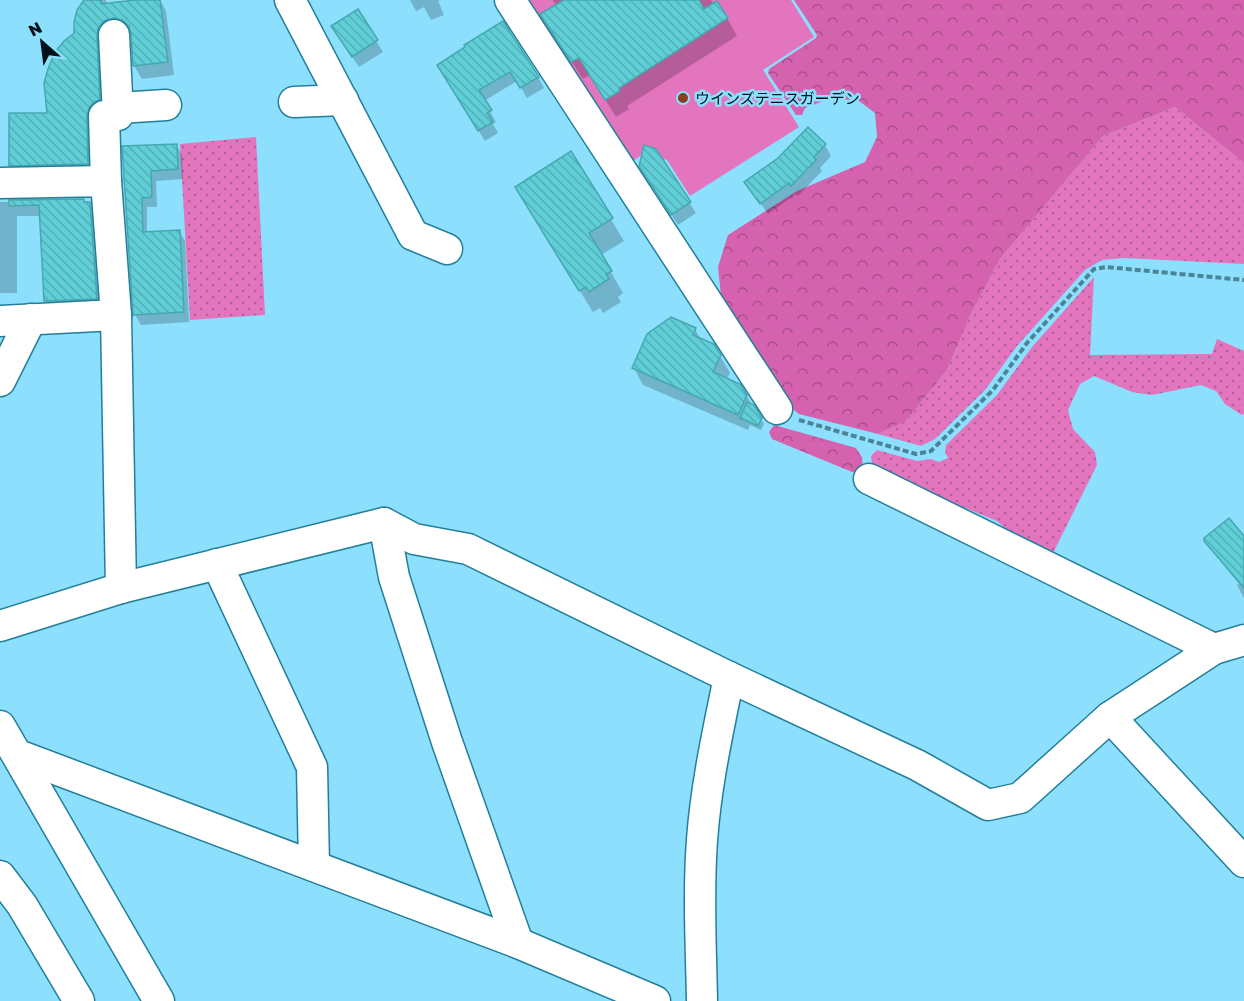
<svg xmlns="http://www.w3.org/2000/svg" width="1244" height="1001" font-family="'Golos Text','Noto Sans JP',sans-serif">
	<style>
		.grass { fill: url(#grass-dots) }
		.forest { fill: url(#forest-crowns) }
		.garden { fill: #e375be }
		.shadow { fill: #0003 }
		.building { fill: url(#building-back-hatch); stroke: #46a8af; stroke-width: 1.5 }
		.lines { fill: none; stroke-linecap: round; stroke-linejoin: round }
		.minor-casing { stroke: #237f99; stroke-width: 33 }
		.path { stroke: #4d8396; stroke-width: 4; stroke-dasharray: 6 3; stroke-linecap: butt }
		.minor { stroke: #fff; stroke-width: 30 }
		.poi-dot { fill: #873e21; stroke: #8ce0fd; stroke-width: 2 }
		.labels { text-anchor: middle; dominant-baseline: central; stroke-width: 5; stroke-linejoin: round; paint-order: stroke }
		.poi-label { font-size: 15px; fill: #001119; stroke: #8ce0fd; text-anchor: start }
	</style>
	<defs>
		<pattern id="grass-dots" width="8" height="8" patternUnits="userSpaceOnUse" patternTransform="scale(1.5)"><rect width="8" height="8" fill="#e375be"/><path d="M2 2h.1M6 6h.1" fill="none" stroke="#b65f9a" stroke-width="1.8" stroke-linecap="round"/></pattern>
		<pattern id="forest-crowns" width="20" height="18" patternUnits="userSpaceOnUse" patternTransform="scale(1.5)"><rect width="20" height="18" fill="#d462af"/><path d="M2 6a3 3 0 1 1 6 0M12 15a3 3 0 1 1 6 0" fill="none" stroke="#aa4f8e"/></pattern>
		<pattern id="building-back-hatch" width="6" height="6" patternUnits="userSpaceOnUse" patternTransform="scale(1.5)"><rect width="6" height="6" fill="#60ced6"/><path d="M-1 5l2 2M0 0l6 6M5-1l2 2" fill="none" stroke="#52b0b7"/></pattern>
	</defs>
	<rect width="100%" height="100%" fill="#8ce0fd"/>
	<g class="grass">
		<polygon points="1175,107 1244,163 1244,264 1124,258 1102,260 1085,270 1017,346 985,390 935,439 921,446 878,434 906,421 947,370 970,316 1000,259 1103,136"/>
		<polygon points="256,137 265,315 190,320 180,144"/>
		<polygon points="1094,277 1090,355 1212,354 1217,339 1244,351 1244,414 1242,415 1225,404 1216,391 1201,385 1152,395 1132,392 1094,376 1080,384 1068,410 1073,429 1095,452 1097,465 1053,553 1017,538 997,521 873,470 871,456 877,450 917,461 931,459 939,462 948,458 945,452 946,445 997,395 1032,347"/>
	</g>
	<g class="forest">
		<polygon points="794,0 1244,0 1244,163 1175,107 1103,136 1000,259 970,316 947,370 906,421 878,434 799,414 774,394 722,306 718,267 728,235 797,191 865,162 877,137 875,113 859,101 839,99 826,100 805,108 802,115 796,115 768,73 769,69 816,38 817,35"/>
		<polygon points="774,425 856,448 862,457 863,468 857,474 772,439 769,432"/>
	</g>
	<polygon class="garden" points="521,0 791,0 814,37 763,70 799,127 690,196 667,160 643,154 627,165"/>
	<g class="shadow">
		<polygon points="86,0 106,0 107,5 160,0 166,11 174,75 142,79 134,66 133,34 122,30 95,176 18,178 11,165 49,115"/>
		<polygon points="410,0 441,0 438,1 444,15 431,20 424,7 416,11"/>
		<polygon points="553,0 711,0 727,18 737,36 627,106 629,109 616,117 590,75 583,79 552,32 556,6"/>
		<polygon points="357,11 383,52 359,67 339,37"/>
		<polygon points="467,48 538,77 544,88 527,98 517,81 484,101 496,122 493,124 498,133 485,141 439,65"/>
		<polygon points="176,145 182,155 183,179 156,181 157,207 147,207 147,233 179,231 185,241 189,322 141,325 135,315 124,147"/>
		<polygon points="825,145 831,156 820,168 822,171 798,196 796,194 768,214 746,183"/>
		<polygon points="655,150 696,213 678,225 647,177"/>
		<polygon points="571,153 624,241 601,255 623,293 618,297 621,302 603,313 600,308 593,312 529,209"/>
		<polygon points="83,200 85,203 89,203 96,214 103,309 51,312 45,301 41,216 17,216 17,293 0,293 0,202"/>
		<polygon points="695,329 701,340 720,356 730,373 726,380 746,395 764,424 761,430 750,425 748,430 643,385 634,368"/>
		<polygon points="1206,539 1244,539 1244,598 1237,585 1239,584 1215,554"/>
	</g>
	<g class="building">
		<polygon points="84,0 101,0 101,4 135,0 160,0 168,62 133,66 131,34 129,26 122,20 114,18 104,21 98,28 97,36 100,100 94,102 89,108 87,116 88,164 9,166 9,113 47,113 44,83 48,69 55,52 64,41 74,33 74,22 77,10"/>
		<polygon points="564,0 699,0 704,9 717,1 728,18 619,88 620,91 605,100 579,58 571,62 540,14"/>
		<polygon points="358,9 378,40 352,57 331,26"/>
		<polygon points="503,21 539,77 520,88 510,72 479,90 492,110 487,113 493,122 478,131 437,65 465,47 464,45"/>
		<polygon points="808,127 826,144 814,157 816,160 791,186 789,183 760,204 744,182 778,158"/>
		<polygon points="177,144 178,169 151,171 152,197 142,198 143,232 180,230 184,312 133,315 122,146"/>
		<polygon points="644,145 656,149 691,202 671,215 639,166"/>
		<polygon points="571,151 613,218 589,233 612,271 606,274 609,279 589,292 586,287 579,291 515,187"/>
		<polygon points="84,199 84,202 90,202 97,299 44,301 39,205 9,206 9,200"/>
		<polygon points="671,317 696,328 693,335 714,344 721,355 713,372 740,384 747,395 738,415 632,368 647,334"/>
		<polygon points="747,402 754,405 762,418 758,426 740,418"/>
		<polygon points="1229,518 1244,536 1244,588 1204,541 1204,538"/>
	</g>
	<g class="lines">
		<g class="minor-casing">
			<g id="minor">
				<polyline points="290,0 413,235 447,249"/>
				<polyline points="510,0 777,409"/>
				<polyline points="294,102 343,100"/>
				<polyline points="118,108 166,105"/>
				<polyline points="106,181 104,116 118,115 114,35"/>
				<polyline points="0,183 106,181 116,315 121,588"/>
				<polyline points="0,321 116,315"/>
				<polyline points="0,381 31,319"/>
				<polyline points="869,479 1214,649"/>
				<polyline points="384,523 394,577 447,742 518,943"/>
				<polyline points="217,564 312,767 314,866"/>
				<polyline points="0,626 121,588 384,523 414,539 468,549 729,677 917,765 988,805 1020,798 1110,717 1214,649 1244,640"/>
				<polyline points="1110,717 1244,862"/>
				<polyline points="0,726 159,1001"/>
				<polyline points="18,755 518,943 655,1001"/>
				<polyline points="0,876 22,905 79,1001"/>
				<path d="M702 1001C701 948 698 893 702 840 706 785 718 731 729 677"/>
			</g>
		</g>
		<polyline class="path" points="799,420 916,454 931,451 993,390 1027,343 1094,269 1106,267 1244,280"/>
		<use href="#minor" class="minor"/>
	</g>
	<circle class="poi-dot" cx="683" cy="98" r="6"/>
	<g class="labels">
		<g class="poi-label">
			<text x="695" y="98">ウインズテニスガーデン</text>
		</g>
	</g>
	<g transform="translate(42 42) rotate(332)" stroke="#8ce0fd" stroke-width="4.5" paint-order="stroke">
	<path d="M0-4.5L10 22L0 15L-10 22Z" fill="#001119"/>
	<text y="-9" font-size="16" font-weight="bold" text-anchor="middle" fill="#001119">N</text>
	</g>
</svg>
